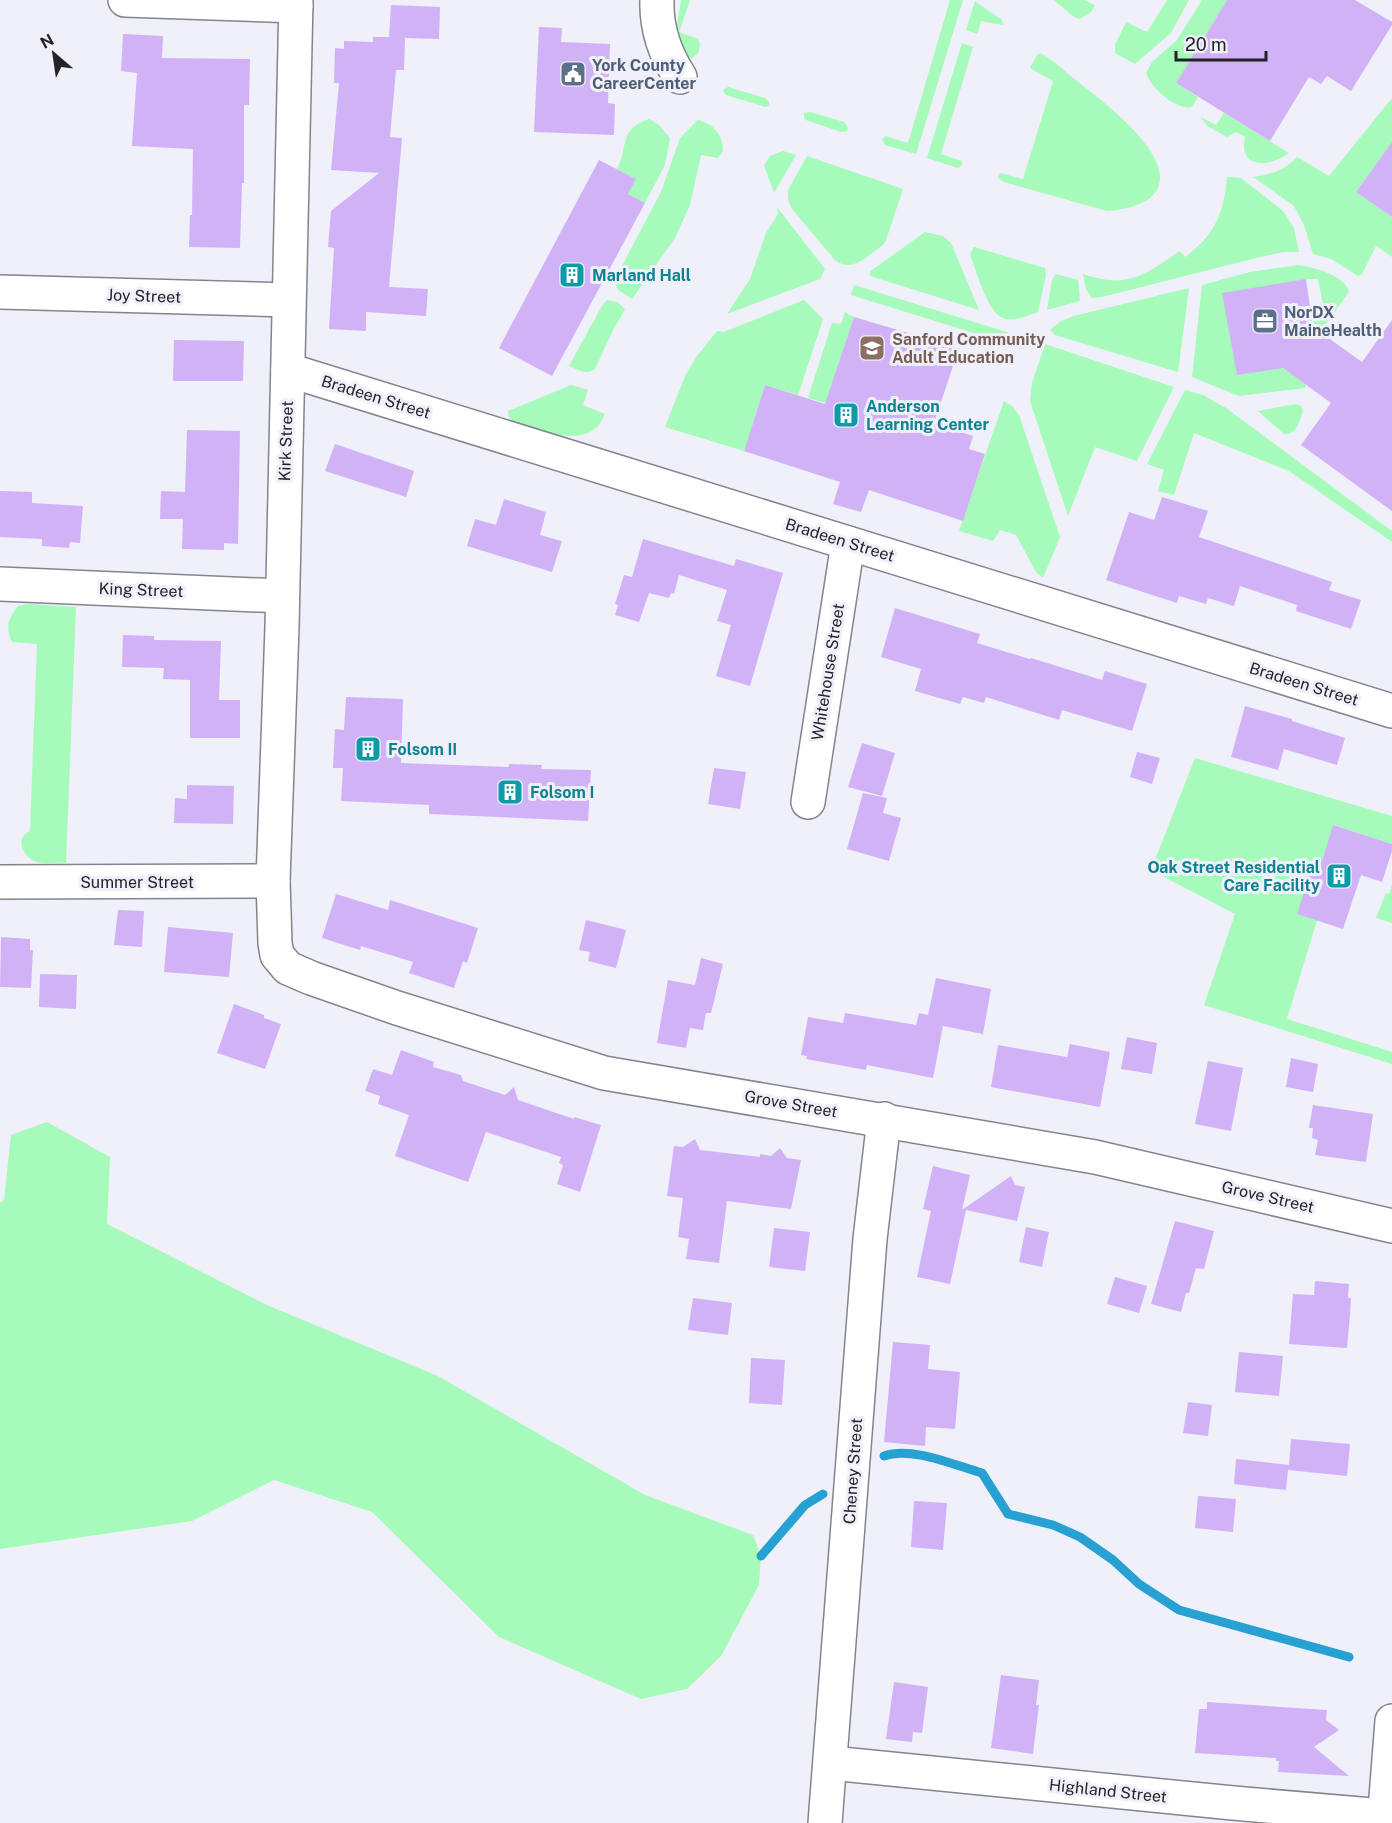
<svg xmlns="http://www.w3.org/2000/svg" width="1392" height="1823" font-family="'Public Sans',sans-serif">
	<style>
		.green { fill: #a6faba }
		.lines { fill: none; stroke-linecap: round; stroke-linejoin: round }
		.stream { stroke: #27a0d2; stroke-width: 9 }
		.building { fill: #d2b2f6 }
		.minor-casing { stroke: #83848d; stroke-width: 36 }
		.secondary-casing { stroke: #83848d; stroke-width: 36 }
		.minor { stroke: #fff; stroke-width: 33 }
		.secondary { stroke: #fff; stroke-width: 33 }
		.labels { text-anchor: middle; dominant-baseline: central; stroke-width: 6; stroke-linejoin: round; paint-order: stroke }
		.service-label { font-size: 16px; font-weight: bold; fill: #4e5e75; stroke: #eff0fa; text-anchor: start }
		.culture-label { font-size: 16px; font-weight: bold; fill: #0d838f; stroke: #eff0fa; text-anchor: start }
		.street-label { font-size: 16px; fill: #232327; stroke: #eff0fa }
		.education-label { font-size: 16px; font-weight: bold; fill: #785e54; stroke: #eff0fa; text-anchor: start }
	</style>
	<rect width="100%" height="100%" fill="#eff0fa"/>
	<g class="green">
		<polygon points="681,0 690,0 679,32 698,39 700,43 699,52 692,58 683,55 676,32"/>
		<polygon points="950,0 963,0 916,154 885,145 882,139 886,136 908,143"/>
		<polygon points="1054,0 1084,0 1095,5 1091,12 1080,19 1074,17"/>
		<polygon points="1167,0 1189,0 1171,33 1135,64 1115,53 1115,45 1126,22 1147,32"/>
		<path d="M1202 0H1227L1176 83 1198 97 1192 107C1177 111 1151 88 1146 73L1152 62 1177 40Z"/>
		<polygon points="975,1 1002,20 1003,25 981,21 977,34 966,30"/>
		<polygon points="962,43 973,47 941,154 962,161 962,165 958,168 927,158"/>
		<path d="M1040 53C1053 59 1065 72 1077 81 1101 100 1183 160 1154 194 1144 206 1122 210 1107 211L1004 182 998 178 1000 173 1023 179 1053 81 1030 68 1037 55Z"/>
		<polygon points="728,87 765,98 769,102 769,105 766,107 762,106 726,95 723,91 724,89"/>
		<path d="M1392 98V142L1357 191 1392 217V257L1376 246 1362 274 1358 276 1331 259 1313 254 1304 225 1294 206 1253 177C1270 175 1285 170 1297 157L1329 176Z"/>
		<polygon points="810,112 844,122 848,128 847,131 841,132 806,120 804,118 804,113"/>
		<path d="M1224 113 1289 153C1270 167 1238 170 1245 137L1236 132 1227 137 1207 126 1201 117 1216 125Z"/>
		<path d="M649 119 659 125 670 138 665 165 645 203 628 194 636 179 617 169C629 146 618 130 649 119Z"/>
		<path d="M698 120C713 124 723 134 723 151L718 158 701 155 690 205 675 238 632 299 618 290 615 279 661 192 680 138Z"/>
		<polygon points="783,151 796,155 774,193 764,165 770,156"/>
		<path d="M807 156 903 189 886 240 883 245C868 255 852 274 835 260L792 209 788 200V190Z"/>
		<path d="M1227 177 1241 178 1283 211 1294 228 1299 252H1284L1260 257 1102 297 1092 298 1086 289 1083 274C1127 289 1143 276 1180 251L1185 257C1215 235 1224 213 1227 177Z"/>
		<polygon points="777,207 825,269 820,279 727,314 750,279 766,233 778,214"/>
		<polygon points="925,232 943,236 951,243 979,310 870,276 870,272 872,270"/>
		<path d="M974 247 1045 268 1046 275 1038 312C1028 316 1016 321 1005 319 988 315 976 270 970 254Z"/>
		<path d="M1298 265C1313 267 1345 275 1349 292L1320 332 1313 327 1311 314 1324 310 1318 279H1305L1283 368 1306 385 1305 388 1239 396 1192 377 1202 285 1250 272Z"/>
		<polygon points="1056,274 1078,280 1080,301 1047,310 1052,280"/>
		<polygon points="854,285 1029,339 1025,349 851,295"/>
		<polygon points="1189,288 1178,372 1055,335 1050,330 1061,321 1074,316"/>
		<polygon points="607,300 617,302 625,309 611,334 595,369 589,372 583,372 569,366 603,304"/>
		<polygon points="804,300 823,319 798,395 765,385 744,451 665,427 685,376 697,356 717,331 724,332"/>
		<polygon points="845,312 854,317 826,403 808,398 832,323 841,324"/>
		<polygon points="1045,344 1174,387 1137,461 1095,447 1068,516 1030,401 1032,383"/>
		<path d="M571 385 588 390 583 405 605 414C589 453 542 430 513 421L509 417 508 411Z"/>
		<polygon points="1185,390 1203,395 1226,408 1392,531 1392,542 1289,471 1194,433 1174,495 1158,491 1164,470 1147,464"/>
		<polygon points="1004,401 1012,406 1019,415 1060,537 1043,578 1036,572 1016,535 1000,530 993,541 959,531"/>
		<path d="M1296 404 1301 406 1303 411C1299 422 1297 435 1284 434L1258 411Z"/>
		<path d="M27 604 76 607 66 863C57 862 46 864 37 862 23 858 14 838 30 831L37 644 12 642C5 627 8 619 18 606Z"/>
		<polygon points="1195,758 1392,816 1392,844 1334,825 1322,861 1316,859 1317,920 1287,1019 1392,1052 1392,1064 1204,1005 1235,914 1151,870"/>
		<polygon points="1392,885 1392,923 1376,918 1386,893 1389,894"/>
		<polygon points="47,1122 110,1157 107,1224 269,1306 438,1376 645,1495 753,1535 761,1556 759,1585 721,1656 687,1689 641,1699 499,1637 372,1512 274,1480 192,1521 0,1549 0,1203 4,1200 11,1135"/>
	</g>
	<g class="lines">
		<g class="stream">
			<path d="M884 1456C911 1446 954 1465 982 1473L1008 1514 1053 1525 1080 1537 1113 1560 1139 1584 1179 1610 1349 1657"/>
			<polyline points="761,1556 805,1505 823,1494"/>
		</g>
	</g>
	<g class="building">
		<polygon points="1227,0 1355,0 1392,22 1392,25 1351,91 1327,76 1321,84 1309,77 1270,141 1176,83"/>
		<polygon points="391,5 440,7 439,39 405,38 404,70 396,70 390,137 402,138 389,287 428,289 426,316 366,312 366,331 329,329 334,248 328,247 331,211 379,173 331,170 339,83 334,83 335,48 344,49 344,41 373,42 373,37 389,37"/>
		<polygon points="539,27 562,28 561,42 610,44 608,103 615,104 614,135 534,132"/>
		<polygon points="123,34 163,36 162,58 250,59 249,105 244,105 244,183 242,183 240,248 189,247 190,215 192,215 193,149 132,146 137,73 121,71"/>
		<polygon points="1392,142 1392,217 1356,192"/>
		<polygon points="599,160 636,179 628,194 645,203 552,376 499,348"/>
		<polygon points="1306,279 1313,327 1362,362 1392,320 1392,511 1301,445 1331,403 1283,368 1237,375 1222,293"/>
		<polygon points="854,317 959,348 934,423 973,436 969,449 985,454 963,521 869,490 861,512 833,504 840,482 744,451 765,385 825,404"/>
		<polygon points="174,340 244,341 243,381 173,381"/>
		<polygon points="187,430 240,431 238,544 224,543 224,550 182,549 183,519 160,519 161,491 185,492"/>
		<polygon points="335,444 414,471 406,497 325,471"/>
		<polygon points="0,491 32,492 32,503 83,506 80,543 70,542 69,548 42,546 42,539 0,537"/>
		<polygon points="1162,497 1208,511 1199,537 1332,582 1329,590 1361,600 1351,629 1296,611 1297,605 1240,586 1234,606 1208,598 1206,604 1179,596 1177,603 1106,580 1129,512 1154,520"/>
		<polygon points="504,499 546,512 540,535 562,541 552,572 467,546 475,519 496,525"/>
		<polygon points="643,539 734,566 736,559 783,573 750,686 716,676 731,625 717,621 727,590 679,575 674,594 671,593 669,598 649,593 639,622 615,615 618,605 615,604 624,575 632,577"/>
		<polygon points="895,608 980,634 977,643 1030,659 1031,658 1102,680 1105,671 1147,684 1132,731 1062,710 1059,720 986,697 984,703 963,697 960,704 915,691 921,669 881,657"/>
		<polygon points="123,635 154,636 154,640 221,641 219,700 240,700 240,738 190,738 190,680 163,679 164,668 122,667"/>
		<polygon points="346,697 403,699 401,763 509,767 509,764 542,765 541,769 591,770 588,821 429,814 429,805 341,801 343,768 333,768 335,729 344,730"/>
		<polygon points="1245,706 1292,719 1292,721 1345,738 1337,765 1284,749 1278,770 1231,757"/>
		<polygon points="862,743 895,753 882,796 848,787"/>
		<polygon points="1137,752 1160,758 1152,784 1130,777"/>
		<polygon points="714,768 746,772 740,809 708,804"/>
		<polygon points="187,785 234,786 233,824 174,823 175,798 187,799"/>
		<polygon points="863,793 887,798 883,813 901,818 889,861 847,849"/>
		<polygon points="1333,825 1392,844 1392,851 1382,882 1361,875 1343,929 1297,914 1315,858 1322,861"/>
		<polygon points="336,894 388,910 390,900 478,928 467,963 463,961 454,988 409,973 413,962 361,946 360,950 322,938"/>
		<polygon points="118,910 144,911 142,947 114,945"/>
		<polygon points="586,920 626,930 616,968 588,961 590,952 579,950"/>
		<polygon points="168,927 233,933 229,977 164,972"/>
		<polygon points="1,937 30,939 30,950 33,950 31,988 0,987"/>
		<polygon points="701,958 723,964 711,1013 706,1013 703,1030 690,1028 686,1048 657,1043 668,980 695,985"/>
		<polygon points="40,974 77,975 76,1009 39,1007"/>
		<polygon points="936,978 991,989 983,1034 943,1026 933,1078 867,1065 866,1070 806,1059 807,1056 801,1055 808,1017 843,1023 845,1013 916,1025 919,1013 928,1015"/>
		<polygon points="234,1004 264,1015 264,1018 281,1024 265,1069 217,1053"/>
		<polygon points="1127,1037 1157,1043 1152,1074 1121,1069"/>
		<polygon points="1070,1044 1110,1052 1100,1107 991,1087 998,1045 1067,1057"/>
		<polygon points="401,1050 434,1062 433,1067 461,1075 463,1081 505,1095 514,1087 518,1100 574,1119 574,1117 601,1125 580,1192 557,1184 563,1165 559,1163 561,1157 486,1132 468,1182 395,1156 409,1115 378,1104 380,1096 365,1091 373,1069 392,1075"/>
		<polygon points="1291,1058 1318,1064 1313,1092 1286,1087"/>
		<polygon points="1208,1061 1243,1068 1231,1131 1195,1124"/>
		<polygon points="1313,1105 1373,1114 1366,1162 1315,1155 1318,1140 1312,1138 1313,1128 1309,1128"/>
		<polygon points="695,1139 700,1150 760,1157 760,1154 771,1156 780,1148 787,1158 801,1160 791,1209 727,1201 719,1263 686,1259 689,1239 678,1237 683,1198 667,1196 674,1146 683,1147"/>
		<polygon points="933,1166 970,1175 962,1210 1011,1176 1015,1185 1025,1187 1017,1221 966,1210 950,1284 917,1277 931,1211 923,1209"/>
		<polygon points="1175,1221 1214,1231 1204,1269 1196,1268 1189,1293 1186,1293 1181,1312 1151,1304"/>
		<polygon points="1026,1227 1049,1232 1042,1267 1019,1262"/>
		<polygon points="774,1228 810,1232 805,1271 769,1267"/>
		<polygon points="1115,1277 1147,1286 1139,1313 1107,1304"/>
		<polygon points="1315,1281 1349,1284 1348,1298 1351,1298 1350,1315 1347,1348 1289,1344 1293,1294 1314,1295"/>
		<polygon points="693,1298 732,1303 728,1335 688,1330"/>
		<polygon points="893,1342 930,1345 928,1369 960,1372 955,1429 926,1427 925,1446 884,1442"/>
		<polygon points="1239,1352 1283,1356 1279,1396 1235,1392"/>
		<polygon points="751,1358 785,1360 782,1405 749,1403"/>
		<polygon points="1188,1402 1212,1405 1208,1436 1183,1433"/>
		<polygon points="1291,1439 1350,1444 1347,1476 1288,1470 1286,1490 1234,1484 1236,1459 1289,1465"/>
		<polygon points="1198,1496 1236,1499 1233,1532 1195,1528"/>
		<polygon points="914,1501 947,1503 943,1550 911,1547"/>
		<polygon points="1001,1675 1039,1680 1036,1705 1039,1705 1033,1754 991,1748"/>
		<polygon points="894,1682 928,1687 922,1733 913,1732 912,1742 886,1739"/>
		<polygon points="1207,1702 1327,1710 1326,1720 1339,1730 1314,1747 1349,1776 1278,1772 1279,1761 1276,1761 1276,1758 1195,1753 1199,1709 1207,1709"/>
	</g>
	<g class="lines">
		<g class="minor-casing">
			<g id="minor">
				<polyline points="125,0 296,6"/>
				<polyline points="296,0 282,627 273,881 275,943 277,955 288,968 311,978 397,1008 604,1073 1095,1157 1392,1226"/>
				<path d="M657 0C656 28 665 54 680 77"/>
				<polyline points="0,292 288,300"/>
				<polyline points="288,370 1392,711"/>
				<polyline points="0,584 282,596"/>
				<polyline points="808,802 848,543"/>
				<polyline points="0,882 273,881"/>
				<polyline points="831,1763 1233,1803 1384,1816"/>
				<polyline points="825,1823 870,1239 884,1119"/>
			</g>
		</g>
		<g class="secondary-casing">
			<polyline id="secondary" points="1384,1823 1392,1721"/>
		</g>
		<use href="#minor" class="minor"/>
		<use href="#secondary" class="secondary"/>
	</g>
	<defs>
		<g id="civic-square" transform="scale(1.35)"><rect x="-9" y="-9" width="18" height="18" rx="4" fill="#5c6f8a" stroke="#eff0fa"/><path d="M-.6-6.5H3V-4.5H.6V-3L4-1V1h2V6H-6V1h2V-1L-.6-3ZM-1.2 2.5V6h2.4V2.5Z" fill="#fff"/></g>
		<g id="building-square" transform="scale(1.35)"><rect x="-9" y="-9" width="18" height="18" rx="4" fill="#0f9aa8" stroke="#eff0fa"/><path d="M-4-6H4V6H1V3H-1V6H-4ZM-2.5-4.3h1.7v1.8h-1.7ZM.8-4.3h1.7v1.8H.8ZM-2.5-1h1.7V.8h-1.7ZM.8-1h1.7V.8H.8Z" fill="#fff"/></g>
		<g id="office-square" transform="scale(1.35)"><rect x="-9" y="-9" width="18" height="18" rx="4" fill="#5c6f8a" stroke="#eff0fa"/><path d="M-6-3h4V-5.5h4V-3h4V5H-6ZM-1-4.5V-3h2v-1.5ZM-6 0V1H6V0Z" fill="#fff"/></g>
		<g id="school-square" transform="scale(1.35)"><rect x="-9" y="-9" width="18" height="18" rx="4" fill="#8d6e63" stroke="#eff0fa"/><path d="M0-5L7-2L0 1L-7-2ZM-4 1L0 2.5L4 1V4Q0 6-4 4Z" fill="#fff"/></g>
	</defs>
	<g fill-rule="evenodd">
		<use href="#civic-square" x="573" y="74"/>
		<use href="#building-square" x="572" y="275"/>
		<use href="#office-square" x="1265" y="321"/>
		<use href="#school-square" x="872" y="348"/>
		<use href="#building-square" x="846" y="415"/>
		<use href="#building-square" x="368" y="749"/>
		<use href="#building-square" x="510" y="792"/>
		<use href="#building-square" x="1339" y="876"/>
	</g>
	<g class="labels">
		<g class="service-label">
			<text x="592" y="65">York County<tspan x="592" dy="18">CareerCenter</tspan></text>
			<text x="1284" y="312">NorDX<tspan x="1284" dy="18">MaineHealth</tspan></text>
		</g>
		<g class="culture-label">
			<text x="592" y="275">Marland Hall</text>
			<text x="866" y="406">Anderson<tspan x="866" dy="18">Learning Center</tspan></text>
			<text x="388" y="749">Folsom II</text>
			<text x="530" y="792">Folsom I</text>
			<text x="1320" y="867" text-anchor="end">Oak Street Residential<tspan x="1320" dy="18">Care Facility</tspan></text>
		</g>
		<g class="street-label">
			<text transform="translate(144 296) rotate(2)">Joy Street</text>
			<text transform="translate(376 397) rotate(17)">Bradeen Street</text>
			<text transform="translate(286 441) rotate(-88)">Kirk Street</text>
			<text transform="translate(840 540) rotate(17)">Bradeen Street</text>
			<text transform="translate(141 590) rotate(2)">King Street</text>
			<text transform="translate(828 672) rotate(-81)">Whitehouse Street</text>
			<text transform="translate(1304 684) rotate(17)">Bradeen Street</text>
			<text x="137" y="882">Summer Street</text>
			<text transform="translate(791 1104) rotate(10)">Grove Street</text>
			<text transform="translate(1268 1197) rotate(13)">Grove Street</text>
			<text transform="translate(853 1471) rotate(-86)">Cheney Street</text>
			<text transform="translate(1108 1791) rotate(6)">Highland Street</text>
		</g>
		<g class="education-label">
			<text x="892" y="339">Sanford Community<tspan x="892" dy="18">Adult Education</tspan></text>
		</g>
	</g>
	<g transform="translate(54 54) rotate(331)" stroke="#eff0fa" stroke-width="4.5" paint-order="stroke">
	<path d="M0-4.5L10 22L0 15L-10 22Z" fill="#232327"/>
	<text y="-9" font-size="16" font-weight="bold" text-anchor="middle" fill="#232327">N</text>
	</g>
	<path d="M1176 51v9h90v-9" fill="none" stroke="#232327" stroke-width="3"/>
	<text x="1185" y="51" font-size="18" fill="#232327" stroke="#eff0fa" stroke-width="4.5" paint-order="stroke">20 m</text>
</svg>
